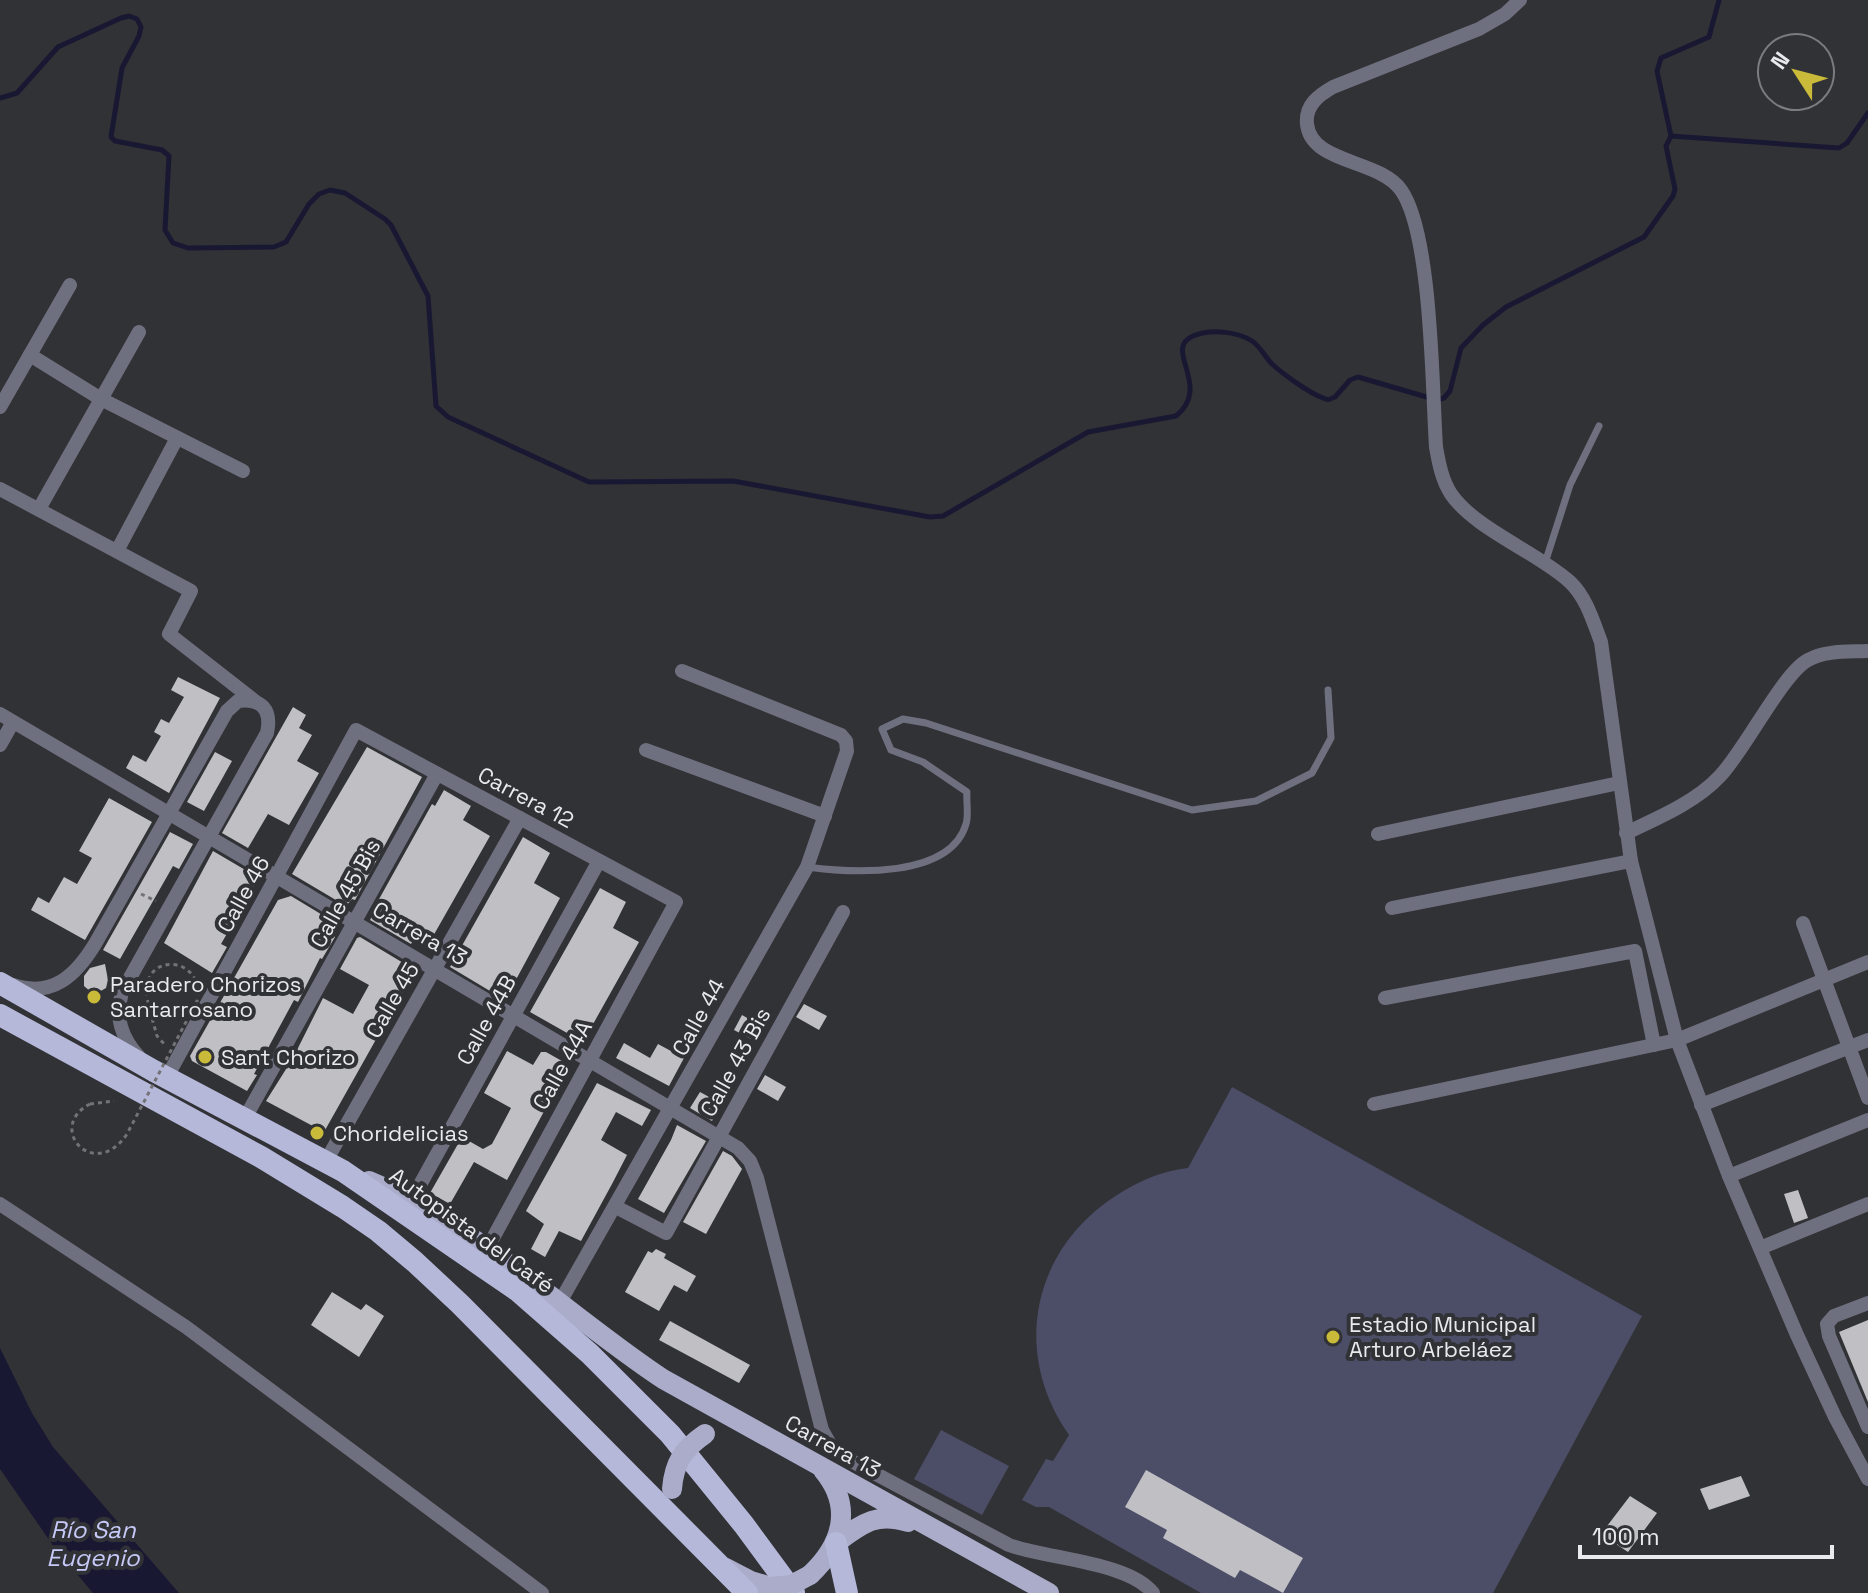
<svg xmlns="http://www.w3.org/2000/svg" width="1868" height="1593" font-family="'Space Grotesk',sans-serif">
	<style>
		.green { fill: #4c4d66 }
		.water { fill: #191833 }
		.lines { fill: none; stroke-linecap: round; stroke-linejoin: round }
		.stream { stroke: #191833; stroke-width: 5 }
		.building { fill: #bfbfc4 }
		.path { stroke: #737377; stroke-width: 3; stroke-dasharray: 4 4; stroke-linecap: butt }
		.service { stroke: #6f707f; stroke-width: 7 }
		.minor { stroke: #6f707f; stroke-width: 14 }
		.primary { stroke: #aaacca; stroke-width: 20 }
		.trunk { stroke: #b6b8da; stroke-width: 22 }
		.path-bridge { stroke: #737377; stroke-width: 3; stroke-dasharray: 4 4; stroke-linecap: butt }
		.primary-bridge { stroke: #aaacca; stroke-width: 20 }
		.poi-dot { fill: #caba39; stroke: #313236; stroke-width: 3 }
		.labels { text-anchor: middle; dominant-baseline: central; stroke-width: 8; stroke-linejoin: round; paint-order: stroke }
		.street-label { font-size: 22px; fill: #eaeaed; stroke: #313236 }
		.poi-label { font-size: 22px; fill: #eaeaed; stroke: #313236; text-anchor: start }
		.water-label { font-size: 24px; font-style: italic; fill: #c6c9f8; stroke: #313236 }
	</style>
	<rect width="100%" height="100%" fill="#313236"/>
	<g class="green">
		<path d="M1232 1087 1642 1316 1493 1593H1201L1049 1507H1036L1022 1500 1046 1459 1053 1461 1069 1435C1012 1354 1031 1252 1114 1197 1137 1182 1160 1171 1188 1168Z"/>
		<polygon points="941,1430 1009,1466 982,1515 914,1479"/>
	</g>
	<polygon class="water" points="0,1348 32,1413 53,1447 179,1593 93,1593 54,1547 0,1469"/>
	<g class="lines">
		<g class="stream">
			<path d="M0 98 17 93 58 47 121 18 129 16 137 19 141 27 139 36 122 68 111 137 115 141 162 150 169 156 165 230 173 243 188 248 274 247 286 242 309 204 319 194 330 190 345 193 385 219 391 225 428 296 436 406 448 417 589 482 733 481 930 517 943 516 1088 432 1176 416C1213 386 1162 349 1193 336 1210 329 1236 331 1252 341 1260 346 1265 357 1272 364 1283 374 1309 393 1323 398 1329 401 1329 399 1335 397L1350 380 1358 377 1437 400 1444 398 1450 391 1461 348 1483 325 1506 307 1644 237 1673 196 1675 189 1666 146 1671 136 1839 148 1847 143 1868 113"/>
			<polyline points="1671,136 1657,71 1661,58 1709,37 1719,0"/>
		</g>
	</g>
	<g class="building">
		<polygon points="178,677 220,698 169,793 126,768 133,755 146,762 161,736 154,732 161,719 169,723 184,697 171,690"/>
		<polygon points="293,707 306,715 299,728 312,735 297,761 319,773 289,825 268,814 248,848 222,833"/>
		<polygon points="367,747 422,777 355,900 352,899 346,906 292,874"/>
		<polygon points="215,752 232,761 204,811 187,802"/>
		<polygon points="444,790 471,806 463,820 490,836 432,938 419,930 411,944 370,920 375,911 373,910 432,804 435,806"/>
		<polygon points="109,798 152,822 85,940 31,910 38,897 49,903 64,877 77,884 92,858 79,851"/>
		<polygon points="170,832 193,844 179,869 173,866 120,959 103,950"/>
		<polygon points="523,837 550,853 534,883 560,898 505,1000 450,967"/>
		<polygon points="213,851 259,878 221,944 227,947 212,973 164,943"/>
		<polygon points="600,888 626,902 613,928 639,942 583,1042 530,1012"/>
		<polygon points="291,896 334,922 332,926 335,937 322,959 320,958 298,1002 294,1000 254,1074 257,1075 247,1091 192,1061 190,1056 278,900"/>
		<polygon points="360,937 415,970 324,1132 266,1101 293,1058 323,998 353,1014 369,985 340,969 357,938"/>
		<polygon points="105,964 108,980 106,988 99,992 91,992 84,986 84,976 90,968"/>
		<polygon points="804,1004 827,1016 819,1030 796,1017"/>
		<polygon points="742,1015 765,1028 757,1042 734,1030"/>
		<polygon points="624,1043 650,1058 658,1044 684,1058 669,1086 616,1058"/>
		<polygon points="507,1051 533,1065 541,1052 546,1052 569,1065 507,1180 474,1162 450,1204 430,1193 462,1137 483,1149 492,1144 511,1108 484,1093"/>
		<polygon points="765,1075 786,1087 778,1101 757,1089"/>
		<polygon points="597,1083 651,1110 642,1126 616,1112 601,1140 627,1155 612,1184 581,1241 559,1231 545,1257 531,1249 544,1224 526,1211"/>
		<polygon points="700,1092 722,1104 712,1121 690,1108"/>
		<polygon points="677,1125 706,1141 664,1213 638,1199 671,1140"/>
		<polygon points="723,1151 732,1156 742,1169 706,1234 683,1222"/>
		<polygon points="1798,1190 1808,1218 1794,1223 1784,1194"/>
		<polygon points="656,1249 666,1254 664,1258 696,1276 687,1292 674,1285 659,1311 625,1292 648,1251 652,1253"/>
		<polygon points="332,1292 361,1310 366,1304 384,1316 359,1357 311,1325"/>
		<polygon points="1868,1320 1868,1402 1839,1332"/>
		<polygon points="670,1321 750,1365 739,1383 659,1340"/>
		<polygon points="1146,1470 1303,1558 1283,1593 1240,1570 1235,1578 1163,1538 1167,1530 1125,1507"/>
		<polygon points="1741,1476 1750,1496 1709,1510 1700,1489"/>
		<polygon points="1630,1496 1657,1513 1628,1552 1601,1534"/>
	</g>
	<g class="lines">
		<g class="path">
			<polyline points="141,894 156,901"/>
			<polyline points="150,1011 157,1036 166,1046"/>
			<polyline points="90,1104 114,1101"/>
		</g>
		<g class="service">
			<polyline points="1545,563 1570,485 1599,426"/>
			<path d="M807 867C851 873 950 879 966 824 969 815 966 801 967 792L923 762 891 750 882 729 903 719 926 723 1192 810 1256 801 1312 773 1331 738 1328 690"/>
		</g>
		<g class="minor">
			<path d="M1520 0 1505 14 1479 29 1333 87C1319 95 1305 105 1307 124 1311 164 1379 159 1401 190 1432 234 1432 388 1436 447 1439 464 1442 480 1451 494 1475 529 1537 552 1570 582 1586 597 1593 621 1601 642L1631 861 1677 1040 1729 1176 1797 1335 1835 1417 1868 1479"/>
			<polyline points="30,355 101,399 243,471"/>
			<polyline points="0,407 70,285"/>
			<polyline points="0,489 191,591 169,634 256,702"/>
			<polyline points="39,509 139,332"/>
			<polyline points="117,551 177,438"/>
			<path d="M0 714 738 1148 750 1161 757 1178 822 1430 831 1446 846 1458 1009 1545C1048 1559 1129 1562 1153 1593"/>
			<polyline points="0,745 13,722"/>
			<polyline points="646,750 825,816"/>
			<path d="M1626 833C1658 818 1696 802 1720 776 1745 750 1783 673 1808 660 1825 650 1849 652 1868 651"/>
			<polyline points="1378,834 1619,783"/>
			<polyline points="1392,908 1631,861"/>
			<polyline points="1803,923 1868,1098"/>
			<path d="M13 985C53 998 76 975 95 944L227 711 238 701C262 698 272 710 267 733L122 992C115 1018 121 1037 139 1057"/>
			<polyline points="1385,998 1635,951 1654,1045"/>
			<polyline points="167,1077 356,730 676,902 487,1249"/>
			<polyline points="1374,1104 1677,1040 1868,962"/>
			<polyline points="1701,1105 1868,1040"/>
			<polyline points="245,1118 437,774"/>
			<polyline points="326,1161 520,818"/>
			<polyline points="1729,1176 1868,1120"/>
			<polyline points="411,1201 599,861"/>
			<polyline points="0,1204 186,1327 542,1593"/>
			<polyline points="616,1207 666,1233 843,912"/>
			<polyline points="1760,1248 1868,1204"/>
			<polyline points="560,1302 807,867 847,751 846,741 841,735 682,671"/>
			<polyline points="1868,1303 1834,1316 1827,1324 1829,1336 1868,1427"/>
		</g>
		<g class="primary">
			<path d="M369 1181C479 1227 565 1314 663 1379L1049 1593"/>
			<path d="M836 1543C862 1524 875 1512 908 1522"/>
			<polyline points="726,1568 751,1581 771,1587"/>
			<path d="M810 1575C842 1545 854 1507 823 1470"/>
		</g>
		<g class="trunk">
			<polyline points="0,983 154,1071 343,1171 518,1291 590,1354 670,1434 744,1525 794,1593"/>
			<polyline points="0,1015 261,1157 343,1207 378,1231 415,1262 460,1304 747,1593"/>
			<polyline points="836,1543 847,1593"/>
		</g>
		<path class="path-bridge" d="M90 1104C45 1127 94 1183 127 1134L197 1001C205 959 151 952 147 986 146 994 148 1003 150 1011"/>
		<g class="primary-bridge">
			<path d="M672 1489C674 1463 683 1449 705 1434"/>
			<polyline points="771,1587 791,1585 810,1575"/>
		</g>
	</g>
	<g class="poi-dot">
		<circle cx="94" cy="997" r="8"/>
		<circle cx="205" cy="1057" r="8"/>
		<circle cx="317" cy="1133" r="8"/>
		<circle cx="1333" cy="1337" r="8"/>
	</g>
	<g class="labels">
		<g class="street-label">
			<text transform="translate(526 797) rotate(28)">Carrera 12</text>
			<text transform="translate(345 893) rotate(-61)">Calle 45 Bis</text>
			<text transform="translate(243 894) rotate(-61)">Calle 46</text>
			<text transform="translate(420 933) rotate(30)">Carrera 13</text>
			<text transform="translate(392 1000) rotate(-60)">Calle 45</text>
			<text transform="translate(698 1017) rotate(-61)">Calle 44</text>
			<text transform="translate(486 1020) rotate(-61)">Calle 44B</text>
			<text transform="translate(735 1062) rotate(-61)">Calle 43 Bis</text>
			<text transform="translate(562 1065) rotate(-61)">Calle 44A</text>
			<text transform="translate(472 1230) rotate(36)">Autopista del Café</text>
			<text transform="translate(833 1446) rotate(29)">Carrera 13</text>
		</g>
		<g class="poi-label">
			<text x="110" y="984">Paradero Chorizos<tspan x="110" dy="25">Santarrosano</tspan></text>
			<text x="221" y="1057">Sant Chorizo</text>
			<text x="333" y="1133">Choridelicias</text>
			<text x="1349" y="1324">Estadio Municipal<tspan x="1349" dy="25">Arturo Arbeláez</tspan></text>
		</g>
		<g class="water-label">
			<text x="93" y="1529">Río San<tspan x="93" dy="28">Eugenio</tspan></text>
		</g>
	</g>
	<g transform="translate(1796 72) rotate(306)"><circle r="38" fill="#313236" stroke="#7b7c7f" stroke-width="2"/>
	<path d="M0-6L14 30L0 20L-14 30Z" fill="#caba39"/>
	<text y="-12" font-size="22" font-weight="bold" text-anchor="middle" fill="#eaeaed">N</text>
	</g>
	<path d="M1580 1545v12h252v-12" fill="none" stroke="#eaeaed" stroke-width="4"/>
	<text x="1592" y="1545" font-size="24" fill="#eaeaed" stroke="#313236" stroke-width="6" paint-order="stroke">100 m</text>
</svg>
